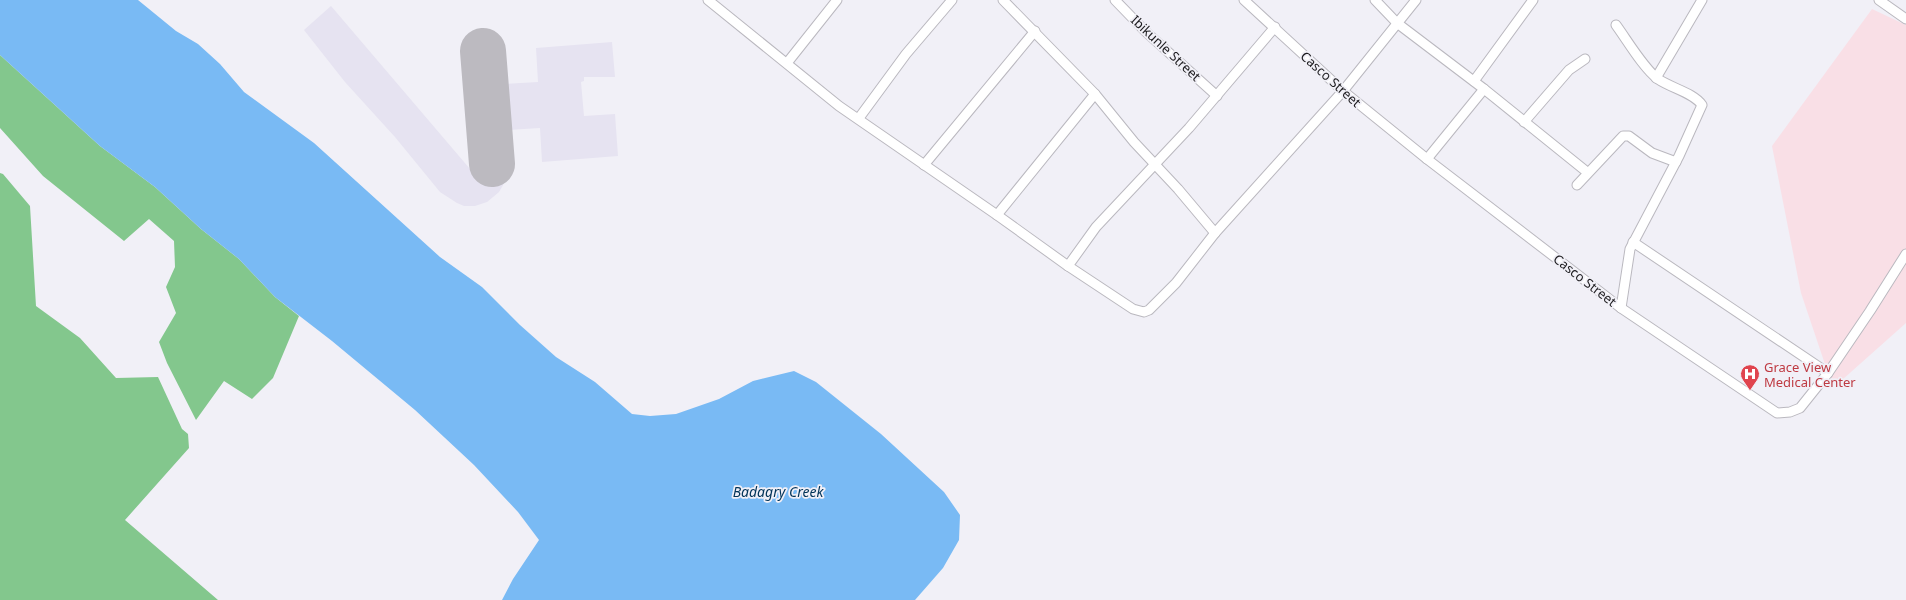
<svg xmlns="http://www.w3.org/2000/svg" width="1906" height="600" font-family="'Noto Sans',sans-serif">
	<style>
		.industrial { fill: #f9dfe6 }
		.built { fill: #e6e3f1 }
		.forest { fill: #83c78d }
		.water { fill: #79baf4 }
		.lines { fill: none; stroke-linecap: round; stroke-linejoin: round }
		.runway { stroke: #bcbac0; stroke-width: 46 }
		.minor-casing { stroke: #bab8bf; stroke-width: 11 }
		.minor { stroke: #fff; stroke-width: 9 }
		.labels { text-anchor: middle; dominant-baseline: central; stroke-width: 3.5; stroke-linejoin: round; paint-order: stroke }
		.street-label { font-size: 13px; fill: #1c1b1e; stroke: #f1f0f7 }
		.health-label { font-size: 13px; fill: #be3a42; stroke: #f1f0f7; text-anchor: start }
		.water-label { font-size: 14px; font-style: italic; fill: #003358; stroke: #f1f0f7 }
	</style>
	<rect width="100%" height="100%" fill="#f1f0f7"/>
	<polygon class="industrial" points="1872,9 1906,25 1906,323 1833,388 1801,293 1772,146"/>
	<g class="built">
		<polygon points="331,6 470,169 506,167 506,180 499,192 487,202 475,206 464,206 457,203 440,192 395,137 345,82 304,30"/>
		<polygon points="612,42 615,77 584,77 584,81 581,82 584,116 615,114 618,156 542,162 540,128 506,130 508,163 474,165 466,53 502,50 504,84 538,82 536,48"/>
	</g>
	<g class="forest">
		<polygon points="0,55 100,146 155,187 201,229 239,259 275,297 299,316 273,378 252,399 224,381 196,420 167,363 159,342 176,313 166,287 175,267 174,241 149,219 124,241 43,176 0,128"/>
		<polygon points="0,173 3,174 30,206 36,306 80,338 116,378 158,377 182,429 188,434 189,448 125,520 218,600 0,600"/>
	</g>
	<polygon class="water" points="0,0 138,0 176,31 198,44 220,64 244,92 314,143 440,257 482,287 520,325 556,357 595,382 632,414 650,416 676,414 719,399 753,381 794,371 816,382 881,434 944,492 960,515 959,540 943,568 915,600 502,600 513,579 539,540 518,512 474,465 415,410 332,341 275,297 239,259 201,229 155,187 100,146 0,55"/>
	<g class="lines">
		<polyline class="runway" points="483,51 492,164"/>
		<g class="minor-casing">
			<g id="minor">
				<polyline points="708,0 839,106 997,215 1068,266 1133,309 1144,312 1149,310 1176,283 1215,233 1343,91 1416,0"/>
				<polyline points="1003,0 1095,94 1134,142 1178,189 1215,233"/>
				<polyline points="1115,0 1146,32 1217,96"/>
				<polyline points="1244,0 1343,91 1427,159 1621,308 1777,413 1790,412 1800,408 1828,373 1870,311 1906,254"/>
				<polyline points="1375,0 1397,23 1484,89 1587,172"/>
				<polyline points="1879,0 1906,19"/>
				<path d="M1616 25C1627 40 1644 69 1658 79 1671 88 1694 93 1702 105L1679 156 1630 249 1621 308"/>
				<polyline points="787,63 837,0"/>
				<polyline points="1656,78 1702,0"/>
				<polyline points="1474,81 1533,0"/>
				<polyline points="859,118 906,54 952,0"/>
				<polyline points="1524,122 1569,70 1585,59"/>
				<polyline points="1427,159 1484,89"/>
				<polyline points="924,165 1035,31"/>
				<polyline points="1577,185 1623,136 1629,136 1652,153 1676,162"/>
				<polyline points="997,215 1095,94"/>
				<polyline points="1633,242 1828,373"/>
				<polyline points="1068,266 1096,227 1189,128 1275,27"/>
			</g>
		</g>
		<use href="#minor" class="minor"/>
	</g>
	<defs>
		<g id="hospital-pin" transform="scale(1)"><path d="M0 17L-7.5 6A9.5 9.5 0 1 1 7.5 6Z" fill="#e0444e" stroke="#f1f0f7"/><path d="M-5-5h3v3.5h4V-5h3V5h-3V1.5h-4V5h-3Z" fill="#fff"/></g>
	</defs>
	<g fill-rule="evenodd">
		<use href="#hospital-pin" x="1750" y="374"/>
	</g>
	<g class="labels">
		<g class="street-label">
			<text transform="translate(1166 48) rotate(43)">Ibikunle Street</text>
			<text transform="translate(1331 79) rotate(42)">Casco Street</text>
			<text transform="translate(1585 280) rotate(38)">Casco Street</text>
		</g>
		<g class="health-label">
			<text x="1764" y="367">Grace View<tspan x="1764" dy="15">Medical Center</tspan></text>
		</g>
		<g class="water-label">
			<text x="778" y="491">Badagry Creek</text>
		</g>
	</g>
</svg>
